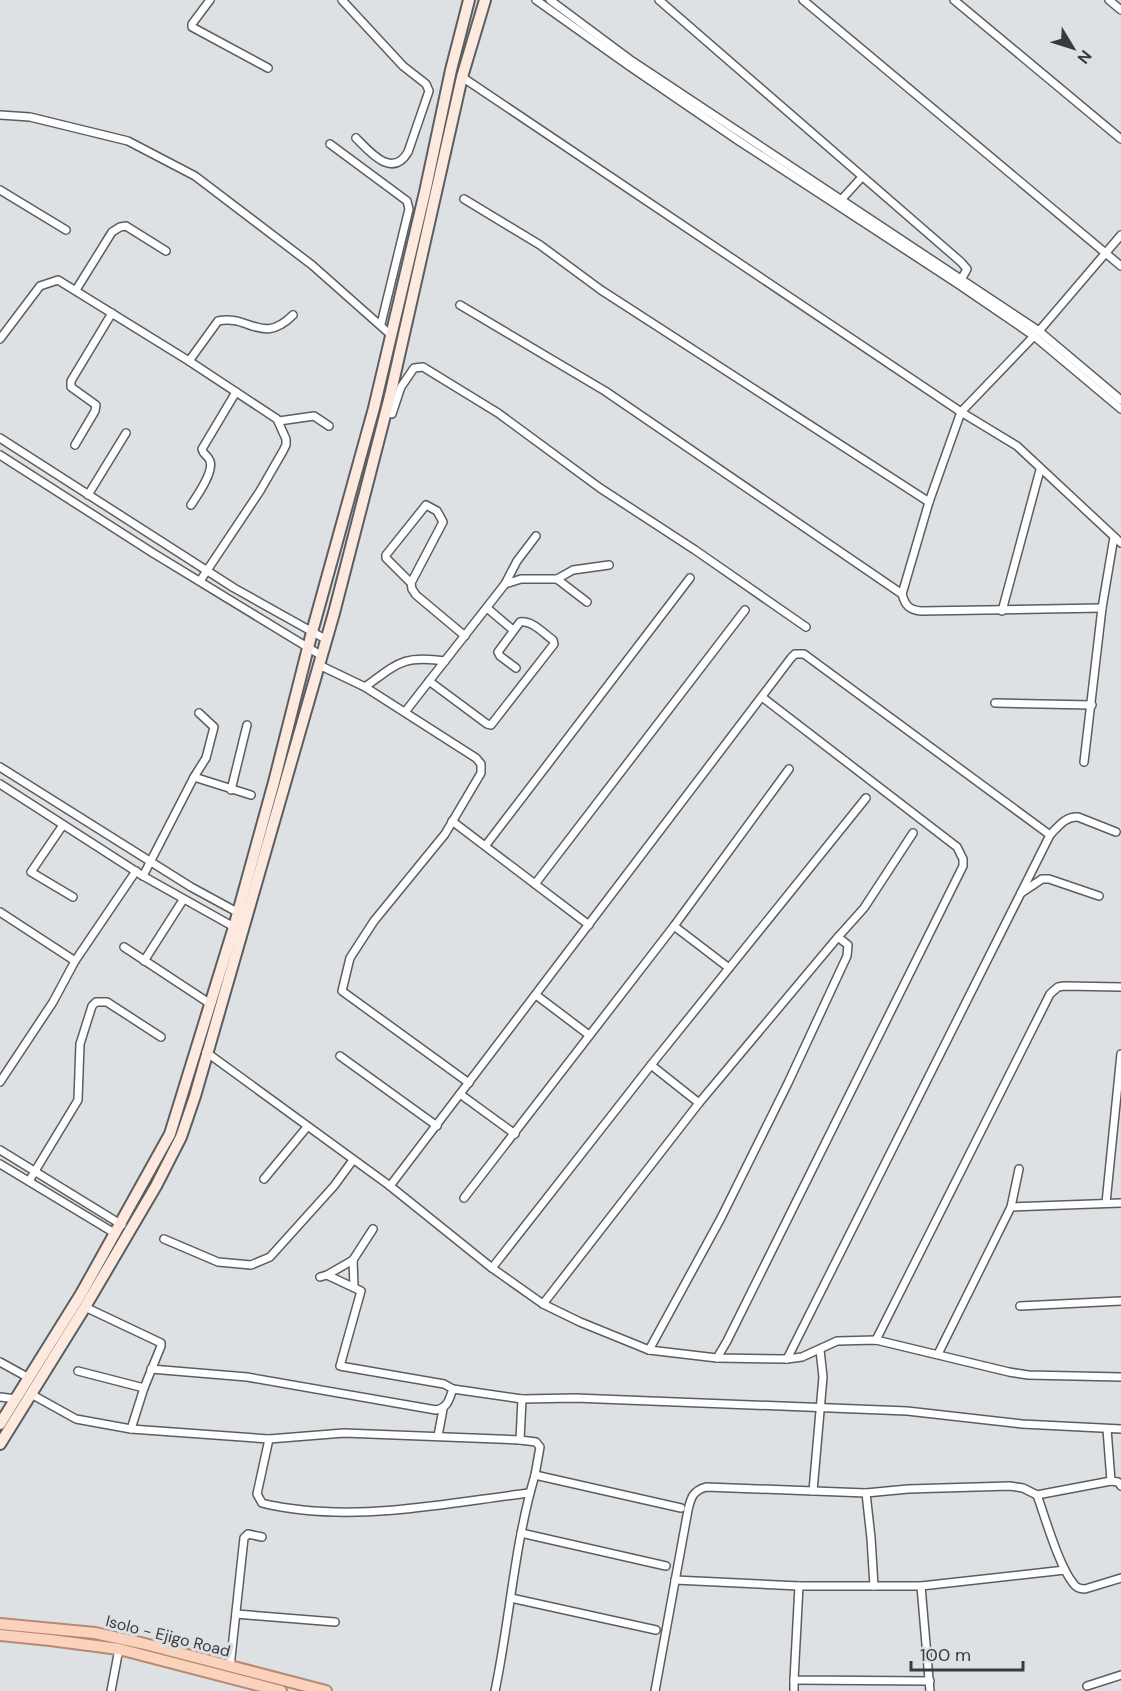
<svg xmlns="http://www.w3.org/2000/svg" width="1121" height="1691" font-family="'DM Sans',sans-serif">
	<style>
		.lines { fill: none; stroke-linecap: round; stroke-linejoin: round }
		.minor-casing { stroke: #5b5e61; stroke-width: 10 }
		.secondary-casing { stroke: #5b5e61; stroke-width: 14 }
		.primary-casing { stroke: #b68a73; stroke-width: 14 }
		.minor { stroke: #fff; stroke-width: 7 }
		.secondary { stroke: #fde9de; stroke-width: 10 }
		.primary { stroke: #fbd3bd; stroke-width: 10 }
		.labels { text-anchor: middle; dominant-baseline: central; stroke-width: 6; stroke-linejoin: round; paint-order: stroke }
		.street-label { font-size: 16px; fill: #393a3c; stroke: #dee1e4 }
	</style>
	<rect width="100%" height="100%" fill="#dee1e4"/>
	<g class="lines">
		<g class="minor-casing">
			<g id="minor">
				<polyline points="210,0 192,24 192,27 268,68"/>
				<path d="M342 0 403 66 426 84 429 91 408 152C392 179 370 152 356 138"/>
				<polyline points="536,0 629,66 739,141 958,284 1034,336 1121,409"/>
				<polyline points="550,0 632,61 1039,331 1121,400"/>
				<polyline points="659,0 961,262 967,269 962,278"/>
				<polyline points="803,0 1121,266"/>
				<polyline points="954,0 1121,139"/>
				<polyline points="1109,0 1121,10"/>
				<polyline points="462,77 961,412 1017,446 1121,543"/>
				<polyline points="0,115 30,117 128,141 195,176 312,265 391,335"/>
				<polyline points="330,144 407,201 409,209 381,324"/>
				<polyline points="0,190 66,230"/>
				<polyline points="464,199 540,245 601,290 929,502"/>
				<polyline points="841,200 862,177"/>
				<polyline points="76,290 112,232 120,227 126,226 166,251"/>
				<path d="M460 305 605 391 902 594C905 605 909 610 921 611L1102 608"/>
				<polyline points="1039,331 1121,235"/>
				<polyline points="0,339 40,286 58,280 189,361 277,419 286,439 286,445 283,451 260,491 200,581"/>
				<path d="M189 361 218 321C249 314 262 346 293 315"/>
				<polyline points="386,412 392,414 401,387 414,368 423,367 498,413 600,488 695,550 806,627"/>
				<polyline points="279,421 314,416 329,426"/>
				<polyline points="0,438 234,588 327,640"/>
				<polyline points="75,445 95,411 96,405 71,387 71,381 112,313"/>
				<polyline points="0,455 153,553 322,656"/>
				<polyline points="88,495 126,433"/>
				<path d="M191 505C197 496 214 472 210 461 208 455 203 455 202 449L236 392"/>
				<polyline points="557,579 573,570 609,565"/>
				<polyline points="411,583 443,522 437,511 426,505 386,555 386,558 411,583 412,589 416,595 465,636"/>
				<polyline points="505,584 521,579 557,579 587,602"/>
				<polyline points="902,594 929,502 961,412 1034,336"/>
				<polyline points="487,608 513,630"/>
				<polyline points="1002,611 1040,470"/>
				<polyline points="319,665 365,687 476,758 481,764 481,773 445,834 374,921 350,958 342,991 469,1083"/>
				<path d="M429 681 487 724 491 725 554 644 553 640C543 633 532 620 520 622L498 652 500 656 516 668"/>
				<path d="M365 687C398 663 403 655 445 661"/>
				<polyline points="995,703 1092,705"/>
				<polyline points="405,712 505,584 517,561 536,536"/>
				<polyline points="1084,762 1102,608 1114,537"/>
				<polyline points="0,767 191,887 237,912"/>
				<polyline points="194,777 251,795"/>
				<polyline points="0,784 143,876 234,927"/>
				<polyline points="231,790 247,725"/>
				<polyline points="452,821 589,925"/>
				<polyline points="63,825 31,872 73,897"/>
				<path d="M1050 835C1058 827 1065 816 1078 817L1116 832"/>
				<polyline points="486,845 690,578"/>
				<polyline points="143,876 194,777 206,758 214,727 199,713"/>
				<polyline points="535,884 745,610"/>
				<polyline points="1021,893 1042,879 1049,879 1099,896"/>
				<polyline points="0,912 75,961"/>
				<polyline points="674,926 729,968"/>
				<polyline points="124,947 209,1003"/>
				<polyline points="144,961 183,900"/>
				<polyline points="536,995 589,1035"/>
				<polyline points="206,1052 390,1186 492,1268 543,1304 580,1322 649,1350 717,1358 787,1359 802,1357 837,1341 876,1340 1009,1372 1028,1375 1121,1377"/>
				<polyline points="340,1056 437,1126"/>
				<polyline points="651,1065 699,1103"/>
				<polyline points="0,1082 53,1002 75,961 136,871"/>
				<polyline points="460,1094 515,1134"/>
				<polyline points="0,1150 122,1225"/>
				<polyline points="0,1164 116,1234"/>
				<polyline points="264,1179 307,1127"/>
				<polyline points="29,1181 78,1100 80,1044 92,1006 96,1002 107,1002 161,1037"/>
				<polyline points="390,1186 791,658 795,654 804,654 1050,835 787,1359"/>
				<polyline points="464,1198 674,926 789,769"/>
				<polyline points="1106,1203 1121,1054"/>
				<polyline points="1011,1207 1121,1203"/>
				<polyline points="164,1239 218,1262 251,1265 270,1257 334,1186 353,1160"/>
				<polyline points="492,1268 651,1065 866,798"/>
				<polyline points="327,1275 353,1260"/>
				<polyline points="320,1277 327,1275 361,1291 340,1366 444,1384 453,1389 522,1399 575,1398 907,1411 1022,1424 1121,1429"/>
				<polyline points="354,1287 353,1260 373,1229"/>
				<polyline points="543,1304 699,1103 838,937 864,908 913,833"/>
				<polyline points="1020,1306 1121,1301"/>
				<polyline points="85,1307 161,1343 161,1346 144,1388 131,1429"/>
				<polyline points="876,1340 1050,994 1058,987 1064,986 1121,987"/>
				<polyline points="649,1350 721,1218 788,1083 847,956 848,945 838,937"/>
				<polyline points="938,1354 1011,1207 1019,1169"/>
				<polyline points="717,1358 727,1341 963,866 963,859 957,847 762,697"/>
				<polyline points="0,1362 29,1378"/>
				<path d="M151 1369 247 1377 436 1410C448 1408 449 1399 453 1389"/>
				<polyline points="78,1371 144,1388"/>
				<polyline points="31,1394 76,1419 131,1429 269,1439 344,1433 520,1440"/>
				<polyline points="0,1397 16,1399"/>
				<polyline points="522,1399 520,1440 536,1442 540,1447 535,1475"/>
				<polyline points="1107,1429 1111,1481 1118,1482 1121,1486"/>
				<polyline points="438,1436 443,1409"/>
				<path d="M269 1439 257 1494 262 1503C275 1507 289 1508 303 1510 378 1518 455 1502 529 1493"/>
				<polyline points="813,1491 823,1377 820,1350"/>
				<polyline points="866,1493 871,1538 874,1586"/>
				<path d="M1037 1495C1045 1517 1059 1566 1073 1583 1076 1588 1080 1589 1085 1589L1121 1578"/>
				<polyline points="521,1533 666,1566"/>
				<polyline points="675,1580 799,1586 921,1586 1065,1570"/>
				<polyline points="799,1586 794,1680 930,1681"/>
				<polyline points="921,1586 930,1691"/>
				<polyline points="511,1598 656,1630"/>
				<polyline points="236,1614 335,1622"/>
				<polyline points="230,1667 244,1538 248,1534 262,1537"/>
				<polyline points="1087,1686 1121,1675"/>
				<polyline points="111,1691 119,1649"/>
				<path d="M495 1691C510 1619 514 1546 535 1475L681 1508"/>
				<path d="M655 1691 688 1510C691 1497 693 1491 706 1487L866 1493 908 1489 1010 1486 1023 1488 1037 1495 1111 1481"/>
				<polyline points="794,1691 794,1680"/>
			</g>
		</g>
		<g class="secondary-casing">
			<g id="secondary">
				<polyline points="0,1424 81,1294 170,1134 234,927 274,782 312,632 374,408 425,192 451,70 469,0"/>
				<polyline points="0,1444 85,1307 156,1186 181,1137 195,1096 334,613 390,396 462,77 485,0"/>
			</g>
		</g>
		<g class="primary-casing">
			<g id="primary">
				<polyline points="0,1624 95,1633 141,1643 326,1691"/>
				<polyline points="0,1635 50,1640 119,1649 281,1691"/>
			</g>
		</g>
		<use href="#minor" class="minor"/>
		<use href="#secondary" class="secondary"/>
		<use href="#primary" class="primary"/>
	</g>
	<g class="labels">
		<g class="street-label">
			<text transform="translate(168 1636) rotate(14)">Isolo - Ejigo Road</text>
		</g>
	</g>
	<g transform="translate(1073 48) rotate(128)" stroke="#dee1e4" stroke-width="4.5" paint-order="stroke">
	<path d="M0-4.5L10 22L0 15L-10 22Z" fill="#393a3c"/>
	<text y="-9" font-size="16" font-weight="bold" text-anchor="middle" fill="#393a3c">N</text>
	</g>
	<path d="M911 1661v9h112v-9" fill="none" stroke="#393a3c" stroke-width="3"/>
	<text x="920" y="1661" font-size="18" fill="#393a3c" stroke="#dee1e4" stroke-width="4.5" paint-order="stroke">100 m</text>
</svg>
